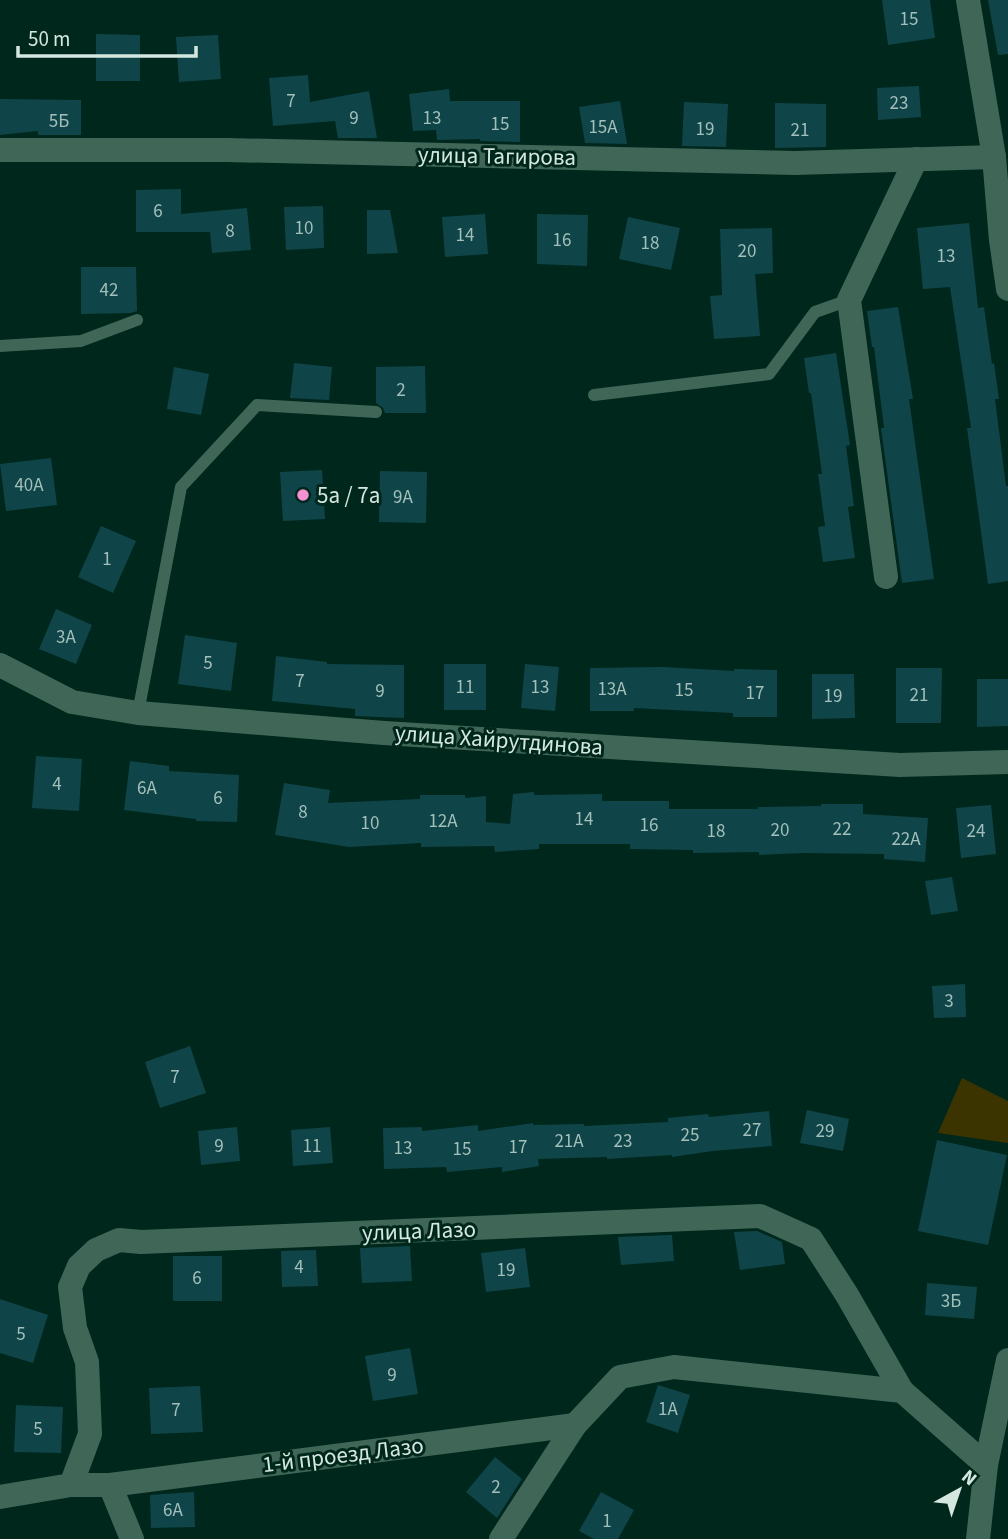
<svg xmlns="http://www.w3.org/2000/svg" width="1008" height="1539" font-family="'Source Sans 3',sans-serif">
	<style>
		.green { fill: #3c3400 }
		.building { fill: #0f4549 }
		.lines { fill: none; stroke-linecap: round; stroke-linejoin: round }
		.lane { stroke: #406658; stroke-width: 12 }
		.street { stroke: #406658; stroke-width: 24 }
		.poi-dot { fill: #f591d2; stroke: #00271b; stroke-width: 2.5 }
		.labels { text-anchor: middle; dominant-baseline: central; stroke-width: 6; stroke-linejoin: round; paint-order: stroke }
		.number-label { font-size: 19px; fill: #a3bfba }
		.street-label { font-size: 23px; fill: #d4e8e0; stroke: #00271b }
		.poi-label { font-size: 23px; fill: #d4e8e0; stroke: #00271b; text-anchor: start }
	</style>
	<rect width="100%" height="100%" fill="#00271b"/>
	<polygon class="green" points="962,1078 1008,1101 1008,1143 938,1133"/>
	<g class="building">
		<polygon points="882,0 930,0 935,38 888,45"/>
		<polygon points="988,0 1008,0 1008,54 998,55"/>
		<polygon points="96,34 140,35 140,81 96,81"/>
		<polygon points="218,35 221,79 179,82 176,37"/>
		<polygon points="308,75 310,102 369,91 377,138 338,138 335,121 273,126 269,78"/>
		<polygon points="919,86 921,117 878,120 877,88"/>
		<polygon points="449,89 450,101 520,101 520,142 480,141 480,139 437,140 436,130 413,131 409,94"/>
		<polygon points="0,99 81,100 81,135 38,135 38,131 0,135"/>
		<polygon points="620,101 627,144 585,143 579,107"/>
		<polygon points="684,102 728,104 726,147 682,146"/>
		<polygon points="775,103 826,104 826,147 775,148"/>
		<polygon points="181,189 181,214 247,208 251,250 212,253 210,232 136,232 136,190"/>
		<polygon points="323,206 324,248 286,250 284,207"/>
		<polygon points="367,210 390,210 398,253 367,254"/>
		<polygon points="485,214 488,254 445,257 442,217"/>
		<polygon points="537,214 588,215 587,266 537,264"/>
		<polygon points="628,217 680,228 671,270 619,259"/>
		<polygon points="969,223 978,308 984,307 992,364 994,363 999,399 995,399 1006,486 1008,486 1008,581 988,584 967,428 971,428 950,287 923,289 917,228"/>
		<polygon points="772,228 773,273 755,274 760,336 714,339 710,296 722,295 720,229"/>
		<polygon points="81,267 136,267 137,311 131,313 81,314"/>
		<polygon points="898,307 913,399 909,399 934,579 902,583 881,428 884,428 874,347 872,347 867,311"/>
		<polygon points="836,353 850,445 846,446 854,506 848,507 855,558 823,562 818,527 825,526 818,474 822,474 811,393 809,393 804,358"/>
		<polygon points="294,363 332,367 329,400 290,398"/>
		<polygon points="425,366 426,413 385,413 383,408 376,403 376,367"/>
		<polygon points="174,367 209,374 201,415 167,409"/>
		<polygon points="51,458 57,505 6,511 0,464"/>
		<polygon points="322,470 325,519 283,521 280,472"/>
		<polygon points="380,471 427,472 426,523 379,522"/>
		<polygon points="101,526 136,541 113,593 78,577"/>
		<polygon points="56,609 92,625 76,664 39,649"/>
		<polygon points="185,635 237,643 231,691 178,684"/>
		<polygon points="276,656 327,662 327,664 404,665 404,718 355,716 355,709 272,701"/>
		<rect x="444" y="664" width="42" height="46"/>
		<polygon points="525,664 559,667 555,711 521,708"/>
		<polygon points="664,667 734,671 734,669 777,670 777,717 733,717 733,713 634,708 634,711 590,711 590,668"/>
		<polygon points="896,668 942,668 941,723 896,723"/>
		<polygon points="812,674 854,674 855,718 812,719"/>
		<polygon points="977,679 1008,679 1008,726 977,727"/>
		<polygon points="36,756 82,759 79,811 32,808"/>
		<polygon points="130,761 169,766 169,771 239,775 237,822 196,821 196,819 124,810"/>
		<polygon points="284,783 330,790 328,803 420,799 420,795 465,795 465,798 486,796 486,822 510,824 513,794 534,792 534,795 602,794 602,801 669,801 669,809 758,809 758,807 821,806 821,804 863,804 863,814 928,818 925,862 884,859 884,854 803,853 759,855 759,852 693,853 693,850 630,849 630,844 539,844 539,849 495,852 494,846 421,847 421,843 349,847 275,835"/>
		<polygon points="991,805 996,854 961,858 956,808"/>
		<polygon points="952,877 958,911 931,915 925,881"/>
		<polygon points="965,984 966,1017 934,1018 932,986"/>
		<polygon points="190,1046 206,1093 160,1108 145,1062"/>
		<polygon points="807,1110 849,1119 843,1151 800,1143"/>
		<polygon points="769,1111 772,1146 713,1151 672,1157 672,1155 607,1159 607,1157 538,1159 539,1166 502,1172 502,1167 447,1172 446,1167 384,1169 383,1128 422,1127 422,1131 478,1125 478,1131 533,1123 533,1125 584,1124 584,1126 668,1122 668,1118 708,1114 709,1117"/>
		<polygon points="237,1127 240,1161 201,1165 198,1131"/>
		<polygon points="330,1127 333,1163 293,1166 291,1130"/>
		<polygon points="937,1140 1007,1155 988,1245 918,1231"/>
		<polygon points="757,1231 782,1242 785,1264 740,1270 734,1232"/>
		<polygon points="672,1235 674,1261 621,1265 618,1237"/>
		<polygon points="410,1246 412,1281 362,1283 360,1248"/>
		<polygon points="525,1248 530,1287 486,1292 481,1253"/>
		<polygon points="316,1250 318,1286 282,1287 281,1251"/>
		<rect x="173" y="1256" width="49" height="45"/>
		<polygon points="927,1283 977,1287 974,1319 925,1315"/>
		<polygon points="0,1299 48,1315 33,1363 0,1353"/>
		<polygon points="410,1348 418,1394 373,1401 365,1356"/>
		<polygon points="658,1385 690,1395 678,1433 646,1422"/>
		<polygon points="200,1386 203,1432 151,1434 149,1388"/>
		<polygon points="16,1405 63,1407 61,1453 14,1452"/>
		<polygon points="495,1457 522,1479 497,1518 466,1492"/>
		<polygon points="194,1492 195,1527 151,1528 150,1495"/>
		<polygon points="601,1492 634,1510 618,1539 594,1539 579,1531"/>
	</g>
	<g class="lines">
		<g class="lane">
			<polyline points="0,346 81,341 137,320"/>
			<polyline points="594,395 769,374 815,312 849,300"/>
			<polyline points="138,713 181,487 257,405 376,412"/>
		</g>
		<g class="street">
			<polyline points="968,0 994,157 1001,240 1008,289"/>
			<polyline points="0,150 227,150 795,163 994,157"/>
			<polyline points="886,577 849,300 916,159"/>
			<polyline points="0,665 72,702 138,713 384,733 900,765 1008,762"/>
			<polyline points="71,1485 90,1434 87,1362 75,1328 70,1287 79,1266 96,1250 119,1240 141,1242 760,1216 811,1239 847,1295 902,1391"/>
			<polyline points="110,1485 132,1539"/>
			<polyline points="0,1497 71,1485 110,1485 575,1425"/>
			<polyline points="501,1539 575,1425 620,1377 674,1367 902,1391 986,1465"/>
			<polyline points="978,1539 986,1465 1008,1360"/>
		</g>
	</g>
	<circle class="poi-dot" cx="303" cy="495" r="7"/>
	<g class="labels">
		<g class="number-label">
			<text x="909" y="19">15</text>
			<text x="291" y="101">7</text>
			<text x="899" y="103">23</text>
			<text x="354" y="118">9</text>
			<text x="432" y="118">13</text>
			<text x="59" y="121">5Б</text>
			<text x="500" y="124">15</text>
			<text x="603" y="127">15А</text>
			<text x="705" y="129">19</text>
			<text x="800" y="130">21</text>
			<text x="158" y="211">6</text>
			<text x="304" y="228">10</text>
			<text x="230" y="231">8</text>
			<text x="465" y="235">14</text>
			<text x="562" y="240">16</text>
			<text x="650" y="243">18</text>
			<text x="747" y="251">20</text>
			<text x="946" y="256">13</text>
			<text x="109" y="290">42</text>
			<text x="401" y="390">2</text>
			<text x="29" y="485">40А</text>
			<text x="403" y="497">9А</text>
			<text x="107" y="559">1</text>
			<text x="66" y="637">3А</text>
			<text x="208" y="663">5</text>
			<text x="300" y="681">7</text>
			<text x="465" y="687">11</text>
			<text x="540" y="687">13</text>
			<text x="612" y="689">13А</text>
			<text x="684" y="690">15</text>
			<text x="380" y="691">9</text>
			<text x="755" y="693">17</text>
			<text x="919" y="695">21</text>
			<text x="833" y="696">19</text>
			<text x="57" y="784">4</text>
			<text x="147" y="788">6А</text>
			<text x="218" y="798">6</text>
			<text x="303" y="812">8</text>
			<text x="584" y="819">14</text>
			<text x="443" y="821">12А</text>
			<text x="370" y="823">10</text>
			<text x="649" y="825">16</text>
			<text x="842" y="829">22</text>
			<text x="780" y="830">20</text>
			<text x="716" y="831">18</text>
			<text x="976" y="831">24</text>
			<text x="906" y="839">22А</text>
			<text x="949" y="1001">3</text>
			<text x="175" y="1077">7</text>
			<text x="752" y="1130">27</text>
			<text x="825" y="1131">29</text>
			<text x="690" y="1135">25</text>
			<text x="569" y="1141">21А</text>
			<text x="623" y="1141">23</text>
			<text x="219" y="1146">9</text>
			<text x="312" y="1146">11</text>
			<text x="518" y="1147">17</text>
			<text x="403" y="1148">13</text>
			<text x="462" y="1149">15</text>
			<text x="299" y="1267">4</text>
			<text x="506" y="1270">19</text>
			<text x="197" y="1278">6</text>
			<text x="951" y="1301">3Б</text>
			<text x="21" y="1334">5</text>
			<text x="392" y="1375">9</text>
			<text x="668" y="1409">1А</text>
			<text x="176" y="1410">7</text>
			<text x="38" y="1429">5</text>
			<text x="496" y="1487">2</text>
			<text x="173" y="1510">6А</text>
			<text x="607" y="1521">1</text>
		</g>
		<g class="street-label">
			<text transform="translate(497 156) rotate(1)">улица Тагирова</text>
			<text transform="translate(499 740) rotate(4)">улица Хайрутдинова</text>
			<text transform="translate(419 1231) rotate(-2)">улица Лазо</text>
			<text transform="translate(343 1455) rotate(-7)">1-й проезд Лазо</text>
		</g>
		<g class="poi-label">
			<text x="317" y="495">5а / 7а</text>
		</g>
	</g>
	<g transform="translate(959 1490) rotate(40)" stroke="#00271b" stroke-width="5" paint-order="stroke">
	<path d="M0-5L12 26L0 18L-12 26Z" fill="#d4e8e0"/>
	<text y="-10" font-size="19" font-weight="bold" text-anchor="middle" fill="#d4e8e0">N</text>
	</g>
	<path d="M18 46v10h178v-10" fill="none" stroke="#d4e8e0" stroke-width="3.5"/>
	<text x="28" y="46" font-size="21" fill="#d4e8e0" stroke="#00271b" stroke-width="5" paint-order="stroke">50 m</text>
</svg>
